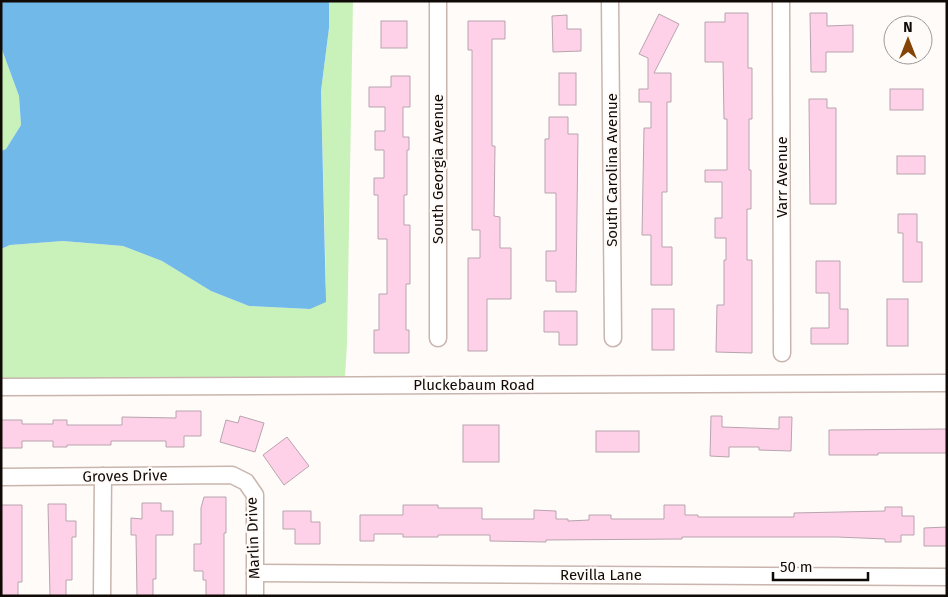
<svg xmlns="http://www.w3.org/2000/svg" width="948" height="597" font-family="'Fira Sans',sans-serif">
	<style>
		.green { fill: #c9f2ba }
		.water { fill: #70b9e9 }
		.building { fill: #ffd1e8; stroke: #b7a4ad }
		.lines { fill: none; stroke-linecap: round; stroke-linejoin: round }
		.minor-casing { stroke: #c9b5ad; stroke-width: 19 }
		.minor { stroke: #fff; stroke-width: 16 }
		.labels { text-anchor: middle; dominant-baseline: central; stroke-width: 4.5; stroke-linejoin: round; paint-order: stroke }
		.street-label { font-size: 15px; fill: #100a07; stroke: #fffbf9 }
	</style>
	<rect width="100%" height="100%" fill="#fffbf9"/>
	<g class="green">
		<polygon points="329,1 353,1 347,343 345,378 1,380 1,249 10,245 63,241 123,246 162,261 211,291 249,306 310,309 326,286 321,91 329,28"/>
		<polygon points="1,47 19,96 21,125 6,149 1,151"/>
	</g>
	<polygon class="water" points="1,1 329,1 329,28 321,91 326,302 310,309 249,306 211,291 162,261 123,246 63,241 10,245 1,249 1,151 6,149 21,125 19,96 1,47"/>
	<g class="building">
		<polygon points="725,13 748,13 748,68 752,68 752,119 749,119 749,170 751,170 751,209 747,209 747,260 752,260 752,353 716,352 717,305 724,305 724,260 726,260 726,238 715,238 715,218 722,218 722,182 705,182 705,170 727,170 727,119 724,119 723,62 705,62 705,22 725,22"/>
		<polygon points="810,13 827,13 827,26 853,25 853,52 826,52 826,72 811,72"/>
		<polygon points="659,14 679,24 654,73 671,73 671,102 667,102 667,192 662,192 662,247 672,247 672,285 651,285 651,235 642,235 644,128 651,128 651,102 639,102 639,89 648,89 648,58 639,54"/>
		<polygon points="567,15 567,29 581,29 581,51 553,52 552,16"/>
		<rect x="381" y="21" width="26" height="27"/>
		<polygon points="468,21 505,21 505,39 492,39 492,146 495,146 494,216 500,217 500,248 511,248 511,299 487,299 487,351 468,351 468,258 480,258 480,230 472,230 472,50 468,50"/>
		<rect x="559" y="73" width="17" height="32"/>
		<polygon points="391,76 410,76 410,107 403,107 403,137 409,137 409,150 407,150 407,195 404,195 404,225 410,225 410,284 406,284 406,330 409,330 409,353 374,353 374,330 379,330 379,294 387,294 387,239 378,239 378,195 374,195 374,178 384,178 384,150 375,150 375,131 385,131 385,107 369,107 369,87 391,87"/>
		<rect x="890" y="89" width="33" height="21"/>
		<polygon points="809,99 827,99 827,108 836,108 836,204 810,204"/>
		<polygon points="549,117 568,117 568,134 578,134 576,292 556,292 556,281 546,281 546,251 556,251 556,193 545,193 545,139 549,139"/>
		<rect x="897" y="156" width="28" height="18"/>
		<polygon points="898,214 917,214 917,242 922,242 922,282 903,282 903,233 898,233"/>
		<polygon points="816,261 840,261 840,309 848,309 848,344 811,344 811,328 829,328 829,293 816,293"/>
		<rect x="887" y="299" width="21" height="47"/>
		<rect x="652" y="309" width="22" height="41"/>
		<polygon points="544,311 577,311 577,345 559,345 559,332 544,332"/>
		<polygon points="176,411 201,411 201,436 184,436 184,447 166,447 166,441 111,441 111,445 67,445 67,447 53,447 53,441 22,441 22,448 1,448 1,420 22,420 22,424 53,424 53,420 67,420 67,425 122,425 122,417 176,418"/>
		<polygon points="240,416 264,423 255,452 220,442 226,420 238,423"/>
		<polygon points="711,416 722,416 722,427 779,429 779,417 792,417 791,451 759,450 759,447 729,447 729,457 710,456"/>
		<rect x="463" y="425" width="36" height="37"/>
		<polygon points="947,429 947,453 878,453 878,455 829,455 829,430"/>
		<rect x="596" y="431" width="43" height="21"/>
		<polygon points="287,437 309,466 284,485 263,455"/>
		<polygon points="204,497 226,497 226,533 224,533 224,596 206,596 206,580 203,580 203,571 194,571 194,544 201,544 201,508"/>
		<polygon points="142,503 161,503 161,511 173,511 173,535 156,535 156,579 153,579 153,596 137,596 136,535 131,535 131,518 142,519"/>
		<polygon points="48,504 66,504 66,521 76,521 76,537 72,537 72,580 66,580 66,596 50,596"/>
		<polygon points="1,505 22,505 22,582 18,582 18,596 2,596"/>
		<polygon points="403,505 438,505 438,508 482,508 482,519 534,519 534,510 556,511 556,519 568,519 568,521 589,520 589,515 611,515 611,519 664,519 664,505 685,505 685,515 698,515 698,517 794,517 794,513 885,511 885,507 902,507 902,516 914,516 914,535 901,535 901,542 885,542 885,539 837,537 682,537 682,539 546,540 546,542 490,541 490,535 438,535 438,537 403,537 403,534 374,534 374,541 360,541 360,515 403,515"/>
		<polygon points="283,511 311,511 311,522 320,522 320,544 295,544 295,529 283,529"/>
		<polygon points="947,527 947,546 924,546 924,528"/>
	</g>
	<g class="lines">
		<g class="minor-casing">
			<g id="minor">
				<polyline points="438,1 438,338"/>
				<polyline points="610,1 613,338"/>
				<polyline points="781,1 782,353"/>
				<polyline points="1,387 947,383"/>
				<polyline points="1,477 232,475 246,482 255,495 255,596"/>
				<polyline points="255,573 947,577"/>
				<polyline points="102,596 103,476"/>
			</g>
		</g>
		<use href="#minor" class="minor"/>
	</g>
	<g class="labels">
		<g class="street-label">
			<text transform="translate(438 169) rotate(-90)">South Georgia Avenue</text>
			<text transform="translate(612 170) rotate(-90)">South Carolina Avenue</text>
			<text transform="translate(782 177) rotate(-90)">Varr Avenue</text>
			<text x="474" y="385">Pluckebaum Road</text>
			<text transform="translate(125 476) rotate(-1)">Groves Drive</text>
			<text transform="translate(253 538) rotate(-92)">Marlin Drive</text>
			<text x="601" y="575">Revilla Lane</text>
		</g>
	</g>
	<rect width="948" height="597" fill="none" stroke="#100a07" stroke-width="5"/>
	<g transform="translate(908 40)"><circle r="24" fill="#fffbf9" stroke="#9f9b98"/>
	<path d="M0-4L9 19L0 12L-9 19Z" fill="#834406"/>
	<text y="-8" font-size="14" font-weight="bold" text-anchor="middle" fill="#100a07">N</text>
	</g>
	<path d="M773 572v8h95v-8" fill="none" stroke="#100a07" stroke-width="2.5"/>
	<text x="780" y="572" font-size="15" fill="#100a07" stroke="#fffbf9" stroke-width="4" paint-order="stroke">50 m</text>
</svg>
